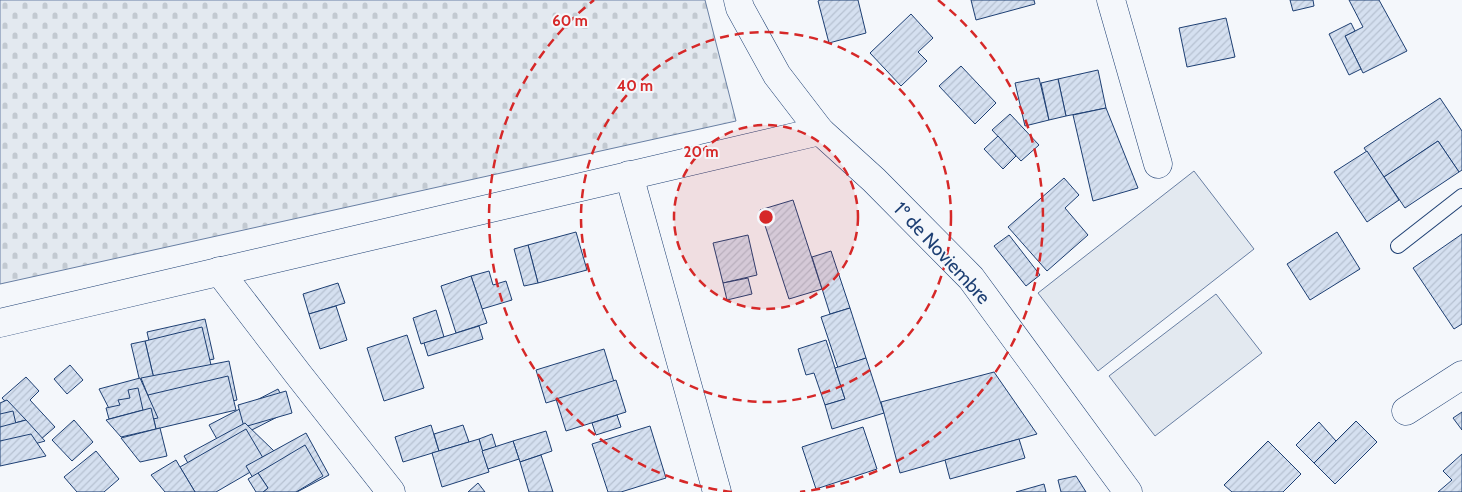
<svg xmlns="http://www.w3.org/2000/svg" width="1462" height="492" font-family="Cabin,sans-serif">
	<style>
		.cemetery { fill: url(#cemetery-stones); stroke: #687fa3 }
		.garden { fill: #e3e9f0; stroke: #687fa3 }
		.building { fill: url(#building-hatch); stroke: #1d3f73 }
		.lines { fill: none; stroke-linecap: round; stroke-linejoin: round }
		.lane-casing { stroke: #1d3f73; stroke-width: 16 }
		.street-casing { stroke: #1d3f73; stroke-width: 29 }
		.lane { stroke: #f4f7fb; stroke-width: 14 }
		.street { stroke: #f4f7fb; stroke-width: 28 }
		.ring { fill: none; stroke: #d62828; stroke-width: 2.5; stroke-dasharray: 9 6 }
		.labels { text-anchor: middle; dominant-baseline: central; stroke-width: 4; stroke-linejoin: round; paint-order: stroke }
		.street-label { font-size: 19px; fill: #1d3f73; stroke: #f4f7fb }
		.centre { fill: #d62828; stroke: #f4f7fb; stroke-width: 2.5 }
		.ring-label { font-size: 15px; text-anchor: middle; font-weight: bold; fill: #d62828; stroke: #f4f7fb; stroke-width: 4; stroke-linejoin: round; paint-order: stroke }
	</style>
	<defs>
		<pattern id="cemetery-stones" width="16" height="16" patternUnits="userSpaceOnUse" patternTransform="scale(1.25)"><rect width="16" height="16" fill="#e3e9f0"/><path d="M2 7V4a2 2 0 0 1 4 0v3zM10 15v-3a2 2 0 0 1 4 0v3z" fill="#c2c9d1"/></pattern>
		<pattern id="building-hatch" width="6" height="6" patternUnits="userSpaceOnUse" patternTransform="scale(1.25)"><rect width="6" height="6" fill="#d5e0f0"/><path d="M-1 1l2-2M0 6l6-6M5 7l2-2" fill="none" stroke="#b6c1d1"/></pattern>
	</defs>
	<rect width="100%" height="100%" fill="#f4f7fb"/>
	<polygon class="cemetery" points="0,0 705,0 736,121 0,284"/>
	<g class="garden">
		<polygon points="1194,171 1254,249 1098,371 1038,293"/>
		<polygon points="1216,294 1262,353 1155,436 1109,376"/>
	</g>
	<g class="building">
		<polygon points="820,0 858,0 866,33 829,43 818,1"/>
		<polygon points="971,0 1034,0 1035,4 976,20"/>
		<polygon points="1290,0 1313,0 1314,6 1293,11"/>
		<polygon points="1349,0 1379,0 1407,51 1363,73 1345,36 1363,27"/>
		<polygon points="911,14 933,38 918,52 927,61 901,86 870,53"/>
		<polygon points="1226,18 1235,57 1187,67 1179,28"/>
		<polygon points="1351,23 1355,31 1345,36 1361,69 1349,75 1329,34"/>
		<polygon points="961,66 996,103 975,124 939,86"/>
		<polygon points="1098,70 1106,108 1066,116 1058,79"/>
		<polygon points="1039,78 1049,120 1025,126 1015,83"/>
		<polygon points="1058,79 1066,116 1049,120 1041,83"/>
		<polygon points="1440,98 1462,131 1462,170 1459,172 1438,141 1384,177 1364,148"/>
		<polygon points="1106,108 1138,188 1093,201 1073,115"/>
		<polygon points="1010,114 1039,145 1021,161 992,130"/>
		<polygon points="998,136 1016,156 1003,169 984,149"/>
		<polygon points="1438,141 1459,172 1405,208 1384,177"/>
		<polygon points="1367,151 1399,200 1367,222 1334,172"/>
		<polygon points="1064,178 1079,195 1065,208 1088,235 1047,271 1008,227"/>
		<polygon points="793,200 822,289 789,299 760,210"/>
		<polygon points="576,232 587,270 538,283 528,245"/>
		<polygon points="1337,232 1360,269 1310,300 1287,264"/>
		<polygon points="1462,234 1462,324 1454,329 1413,268"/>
		<polygon points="748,235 757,275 723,283 713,243"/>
		<polygon points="1009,235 1040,275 1026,286 994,246"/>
		<polygon points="528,245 538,283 524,286 514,249"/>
		<polygon points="831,251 850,308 830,314 812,257"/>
		<polygon points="489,271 493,285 506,281 512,300 482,309 471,276"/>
		<polygon points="471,276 487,323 456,333 441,286"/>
		<polygon points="748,278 752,294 727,300 723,283"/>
		<polygon points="338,283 345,303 309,314 303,294"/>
		<polygon points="336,306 347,340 320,349 309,314"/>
		<polygon points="850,308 866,358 838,368 821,317"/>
		<polygon points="436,310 444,337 421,344 413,318"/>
		<polygon points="205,319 214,359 156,372 147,332"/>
		<polygon points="479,326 483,339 428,356 424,343"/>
		<polygon points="202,327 211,365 154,379 145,341"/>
		<polygon points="407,335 424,388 384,401 367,348"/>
		<polygon points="826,340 845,399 825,405 814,373 806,375 798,349"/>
		<polygon points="145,341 154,379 140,382 131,344"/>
		<polygon points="604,349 614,382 546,403 536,370"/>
		<polygon points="866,358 884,413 832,429 825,405 845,399 835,368"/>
		<polygon points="229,361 237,400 156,416 141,378"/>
		<polygon points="70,365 83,380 67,394 54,379"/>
		<polygon points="994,372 1037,434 900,473 881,402"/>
		<polygon points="228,376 236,410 156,429 148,395"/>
		<polygon points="26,377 39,391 30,400 55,427 40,440 2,398"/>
		<polygon points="140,378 158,418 118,426 99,389"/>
		<polygon points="616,380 626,412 566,431 556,399"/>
		<polygon points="138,388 143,410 109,419 106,408 120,405 118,400 130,398 128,390"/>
		<polygon points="278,389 289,411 248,432 246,427 218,441 209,425"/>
		<polygon points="286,391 292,413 244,427 238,405"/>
		<polygon points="7,400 26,420 0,427 0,403"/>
		<polygon points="151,408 156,429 121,437 106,420"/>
		<polygon points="13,411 19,437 0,441 0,414"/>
		<polygon points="1462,412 1462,430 1453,418"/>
		<polygon points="617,415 621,427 596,435 592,423"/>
		<polygon points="26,420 45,441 3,453 0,449 0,427"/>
		<polygon points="74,420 93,442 72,461 52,440"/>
		<polygon points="1356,421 1377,442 1335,484 1314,463"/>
		<polygon points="1319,422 1336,441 1314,463 1296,445"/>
		<polygon points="245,423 274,451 203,490 184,456"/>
		<polygon points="431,425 439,451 403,462 395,437"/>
		<polygon points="463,425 469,442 439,451 434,434"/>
		<polygon points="650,426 666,478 621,492 608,492 592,444"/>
		<polygon points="863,427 877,469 816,489 802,447"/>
		<polygon points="160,428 167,456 140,462 121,438"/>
		<polygon points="246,429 266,463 216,492 195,492 180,467"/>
		<polygon points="546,431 552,451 520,462 513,441"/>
		<polygon points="306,433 329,475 297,492 261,492 246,466"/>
		<polygon points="31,434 46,456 0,466 0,441"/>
		<polygon points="492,434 496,447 482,451 479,439"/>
		<polygon points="479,439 489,472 442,487 432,453"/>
		<polygon points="1019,439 1025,458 950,479 945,460"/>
		<polygon points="513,441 519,459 488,469 482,451"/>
		<polygon points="1268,441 1301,474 1283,492 1232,492 1224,485"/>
		<polygon points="305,445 323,476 296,492 263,492 268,488 258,473"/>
		<polygon points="96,451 119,479 104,492 77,492 64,477"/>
		<polygon points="1462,454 1462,492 1438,492 1452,480 1443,471"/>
		<polygon points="541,455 553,492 529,492 520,462"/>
		<polygon points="176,460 180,467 195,492 165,492 151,475"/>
		<polygon points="258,473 268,488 263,492 256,492 248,479"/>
		<polygon points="1076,476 1086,492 1061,492 1058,480"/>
		<polygon points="478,483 485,492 468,492"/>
		<polygon points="1044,484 1046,492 1016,492"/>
	</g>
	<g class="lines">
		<g class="lane-casing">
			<polyline id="lane" points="1398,246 1462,196"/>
		</g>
		<g class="street-casing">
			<g id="street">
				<polyline points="738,0 740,8 777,75 820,131 874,180 971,278 1128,492"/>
				<polyline points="1111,0 1158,164"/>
				<polyline points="629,175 717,492"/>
				<polyline points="219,271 298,374 391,492"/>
				<polyline points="0,323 820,131"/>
				<polyline points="1406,411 1462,375"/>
			</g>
		</g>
		<use href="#lane" class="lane"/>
		<use href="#street" class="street"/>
	</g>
	<circle cx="766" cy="217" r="92" fill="#d62828" fill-opacity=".12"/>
	<g class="ring">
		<circle cx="766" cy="217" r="92"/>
		<circle cx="766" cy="217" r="185"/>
		<path d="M732 492A277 277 0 0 1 594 0M938 0A277 277 0 0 1 800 492"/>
	</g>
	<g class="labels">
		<g class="street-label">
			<text transform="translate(942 253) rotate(47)">1º de Noviembre</text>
		</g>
	</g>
	<circle cx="766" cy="217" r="8" class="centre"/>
	<g class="ring-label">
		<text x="570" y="26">60 m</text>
		<text x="635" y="91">40 m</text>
		<text x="701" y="157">20 m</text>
	</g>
</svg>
